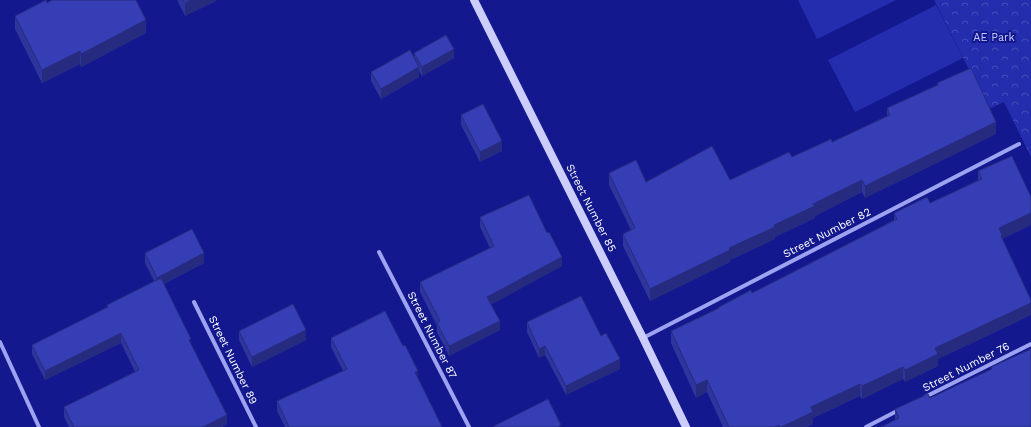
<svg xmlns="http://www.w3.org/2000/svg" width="1031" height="427" font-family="'Work Sans',sans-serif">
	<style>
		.park { fill: url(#park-crowns) }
		.pitch { fill: #242dae }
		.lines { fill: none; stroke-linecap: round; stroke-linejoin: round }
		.street { stroke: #9da2f1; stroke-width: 4 }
		.secondary { stroke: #cbcdfc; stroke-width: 8 }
		.wall { fill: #2e359d }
		.shaded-wall { fill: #262b7f }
		.building { fill: #363eb6; stroke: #262b7f }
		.labels { text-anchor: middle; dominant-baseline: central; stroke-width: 4; stroke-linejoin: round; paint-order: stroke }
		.park-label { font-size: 11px; fill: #c4c7fc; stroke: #13188e }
		.street-label { font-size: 11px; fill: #fff; stroke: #13188e }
	</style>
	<defs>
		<pattern id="park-crowns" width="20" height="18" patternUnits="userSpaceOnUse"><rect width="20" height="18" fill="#242dae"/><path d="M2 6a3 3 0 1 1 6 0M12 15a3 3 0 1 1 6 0" fill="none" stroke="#454cba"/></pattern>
	</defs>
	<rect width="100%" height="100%" fill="#13188e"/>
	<polygon class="park" points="934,0 1031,0 1031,157 1004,102 989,109"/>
	<g class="pitch">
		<polygon points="798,0 896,0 817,39"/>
		<polygon points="936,5 963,58 855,112 828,60"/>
	</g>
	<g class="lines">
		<g class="street">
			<polyline points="379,252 469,427"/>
			<polyline points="194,302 256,427"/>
			<polyline points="643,338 1019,144"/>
			<polyline points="0,342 39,427"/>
			<polyline points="925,397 1031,344"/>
			<polyline points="866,427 899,410"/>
		</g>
		<polyline class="secondary" points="474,0 643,338 686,427"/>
	</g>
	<g class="wall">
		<polygon points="177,0 216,0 216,1 185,16"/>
		<polygon points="47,3 146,33 81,67 80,64 42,83 15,29 15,16"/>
		<polygon points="414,53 454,58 422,76 419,71 419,77 381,99 371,81 371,72 414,58"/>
		<polygon points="937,83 996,134 865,198 862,192 815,216 815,218 775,237 775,239 730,260 730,262 650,301 623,246 623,234 631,230 609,185 609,173 646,182 730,180 832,142 887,116 887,108 937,85"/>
		<polygon points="461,115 502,151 480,162 461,125"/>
		<polygon points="978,171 1031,197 1031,225 1002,239 1031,300 1031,315 938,359 938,366 905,382 903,379 862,399 860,396 813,418 813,424 807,427 723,427 707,392 696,398 671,343 671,331 719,308 719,307 752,293 894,220 894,213 930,203 978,180"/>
		<polygon points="480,217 547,233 562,266 491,304 500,330 449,356 437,332 437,326 420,292 420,282 490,248 480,227"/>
		<polygon points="145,253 204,263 164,284 227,424 222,427 69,427 64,417 64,407 135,372 121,343 45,380 32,354 32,345 107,307 107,305 154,281 145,263"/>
		<polygon points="527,322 601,336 620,369 566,395 545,355 539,358 527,332"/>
		<polygon points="239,331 306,340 252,367 239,340"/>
		<polygon points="331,338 418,378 442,427 285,427 277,411 277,401 343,371 331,347"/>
		<polygon points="1031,349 895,420 895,409 930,398 991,369 991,367"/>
	</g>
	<g class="shaded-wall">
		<polygon points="192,0 216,0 216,1 185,16 185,3"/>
		<polygon points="146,20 146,33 81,67 81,54"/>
		<polygon points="454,49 454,58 422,76 422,67"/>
		<polygon points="80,51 80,64 42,83 42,70"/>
		<polygon points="419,67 419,77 381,99 381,89"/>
		<polygon points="996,122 996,134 865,198 865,186"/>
		<polygon points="502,141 502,151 480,162 480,152"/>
		<polygon points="862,180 862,192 815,216 815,218 775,237 775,239 730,260 730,262 650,301 650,289 774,225 813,204"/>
		<polygon points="1031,213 1031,225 1002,239 1002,248 999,228"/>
		<polygon points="204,253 204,263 157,287 157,278"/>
		<polygon points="562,257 562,266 487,307 487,297"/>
		<polygon points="1031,303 1031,315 938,359 938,366 905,382 905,370 935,348"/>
		<polygon points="500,321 500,330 449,356 449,346"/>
		<polygon points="306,330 306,340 252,367 252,357"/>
		<polygon points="121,333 121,343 45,380 45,371"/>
		<polygon points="545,346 545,355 539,358 539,349"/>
		<polygon points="620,359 620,369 566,395 566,386"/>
		<polygon points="903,367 903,379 862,399 862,386"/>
		<polygon points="418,371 418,380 415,372"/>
		<polygon points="707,380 707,392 696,398 696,385"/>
		<polygon points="860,384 860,396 813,418 813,424 807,427 781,427 811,407"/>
		<polygon points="227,415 227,424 222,427 203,427"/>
	</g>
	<g class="building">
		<polygon points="46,0 47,3 52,0 136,0 146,20 81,54 80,51 42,70 15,16"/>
		<polygon points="183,0 192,0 185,3"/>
		<polygon points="446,35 454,49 422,67 414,53"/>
		<polygon points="410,50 419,67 381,89 371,72"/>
		<polygon points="971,68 996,122 865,186 862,180 813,204 815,206 774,225 775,227 729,248 730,250 650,289 623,234 635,228 609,173 636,160 646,182 712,146 730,180 789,152 792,157 831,139 832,142 890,115 887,108 938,85 937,83"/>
		<polygon points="483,104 502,141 480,152 461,115"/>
		<polygon points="1012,156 1031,197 1031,213 999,228 1002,235 1001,236 1031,300 1031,303 935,348 938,354 905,370 903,367 862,386 860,384 811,407 813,412 781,427 780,427 779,425 774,427 729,427 707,380 696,385 671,331 719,308 719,307 751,290 752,293 897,219 894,213 927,197 930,203 982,179 978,171"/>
		<polygon points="529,195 547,233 549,232 562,257 487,297 500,321 449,346 437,323 440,321 420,282 494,246 480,217"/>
		<polygon points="192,229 204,253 157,278 145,253"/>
		<polygon points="161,278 191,339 189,340 227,415 203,427 74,427 64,407 139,370 121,333 45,371 32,345 108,307 107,305"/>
		<polygon points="581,296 601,336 606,333 620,359 566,386 545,346 539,349 527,322"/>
		<polygon points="293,304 306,330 252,357 239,331"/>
		<polygon points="385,311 403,346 405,345 418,371 415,372 442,427 289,427 277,401 347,369 331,338"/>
		<polygon points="1031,349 1031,427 881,427 899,418 895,409 928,394 930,398 992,369 991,367"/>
		<polygon points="548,399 561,425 558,427 494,427 494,426"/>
	</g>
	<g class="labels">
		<g class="park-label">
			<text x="994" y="37">AE Park</text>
		</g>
		<g class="street-label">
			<text transform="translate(591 208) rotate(63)">Street Number 85</text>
			<text transform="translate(827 233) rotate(-27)">Street Number 82</text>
			<text transform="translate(432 335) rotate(63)">Street Number 87</text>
			<text transform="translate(233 360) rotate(64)">Street Number 89</text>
			<text transform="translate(966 367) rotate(-27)">Street Number 76</text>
		</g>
	</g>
</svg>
